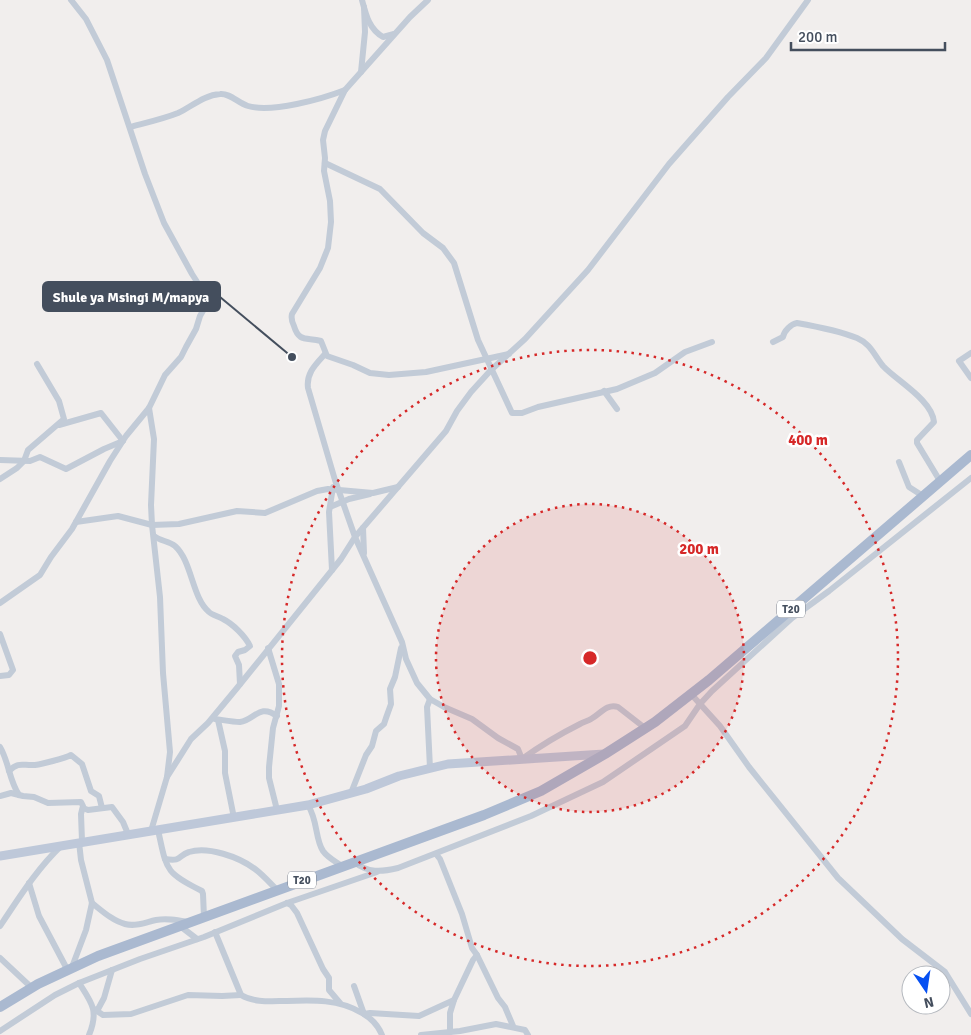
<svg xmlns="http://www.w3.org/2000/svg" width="971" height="1035" font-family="Signika,sans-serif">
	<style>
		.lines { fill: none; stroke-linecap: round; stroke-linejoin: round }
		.street { stroke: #c2cbd7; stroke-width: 6 }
		.secondary { stroke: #bec8d9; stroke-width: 9 }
		.primary { stroke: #aab9d0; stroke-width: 10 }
		.ring { fill: none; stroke: #d62828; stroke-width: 2.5; stroke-dasharray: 2.5 5 }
		.labels { text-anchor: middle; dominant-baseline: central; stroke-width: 5; stroke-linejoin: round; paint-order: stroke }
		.shield { fill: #fff; stroke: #7c838e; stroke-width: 1 }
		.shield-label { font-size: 11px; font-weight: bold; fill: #444e5d }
		.centre { fill: #d62828; stroke: #fff; stroke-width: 2.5 }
		.ring-label { font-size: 15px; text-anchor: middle; font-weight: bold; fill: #d62828; stroke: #fff; stroke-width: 5; stroke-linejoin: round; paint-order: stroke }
		.leader { fill: none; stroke: #444e5d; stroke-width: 2 }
		.callout-dot { fill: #444e5d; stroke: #fff; stroke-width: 2 }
		.callout { fill: #444e5d; stroke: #444e5d; stroke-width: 2 }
		.callout-label { font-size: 14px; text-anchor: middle; font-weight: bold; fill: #fff }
	</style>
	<rect width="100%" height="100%" fill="#f1eeed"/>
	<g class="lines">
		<g class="street">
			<path d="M362 0C366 15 369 29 383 37L394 34"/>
			<path d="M428 0 410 17 345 90 325 131 323 140 325 158 324 171 330 201 331 222 328 248 320 268 292 314C291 318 292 322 294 326 299 343 307 337 321 341L327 356 353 365 370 373 389 375 426 372 509 354"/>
			<polyline points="361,72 365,32 364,7"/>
			<path d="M130 127C145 123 163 119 178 113 191 107 204 95 220 94 230 93 238 103 248 106 272 113 322 99 345 90"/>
			<polyline points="325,163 380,189 423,233 443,248 454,263 478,340 512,413 522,413 538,407 617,389 655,373 685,352 712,342"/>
			<path d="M773 342 783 337C784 331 791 324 797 323 814 326 842 332 857 338 871 344 874 355 883 366 897 381 932 400 934 422L917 440V443L940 481"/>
			<polyline points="971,353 959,361 971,378"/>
			<path d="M325 354C316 364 306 373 308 388L335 480 355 537 402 642 406 659 417 683 430 699 444 707 472 719 498 738 518 749 522 759C540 746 560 734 580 724 583 722 588 721 591 719 600 714 607 703 618 707L645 728"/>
			<polyline points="604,391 617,409"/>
			<polyline points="149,408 154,439 151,505 152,525 160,597 163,673 170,752 167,777 151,831"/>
			<polyline points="0,460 30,461 40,457 66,469 104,449 123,441 101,413 59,425"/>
			<polyline points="899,462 909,487 923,496"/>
			<polyline points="0,479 17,468 24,461 28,450 64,419 59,401 37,364"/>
			<polyline points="330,507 349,499 370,494"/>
			<polyline points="76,522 118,516 152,525 179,524 237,511 265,513 317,491 328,489 373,493 398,487"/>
			<polyline points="363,528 364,553"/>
			<path d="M154 536C160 541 169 541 175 546 192 561 192 598 209 612 212 615 218 616 223 619 233 624 245 636 250 646L245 650 238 652 235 656 239 665 240 684"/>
			<polyline points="332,570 329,512 333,487"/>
			<polyline points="0,603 40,575 51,557 72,529 110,461 126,436 149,408 165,375 181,357 186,347 196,329 200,316 208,302 208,299 192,274 164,223 145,174 107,60 86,19 71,0"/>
			<polyline points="0,634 13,670 9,675 0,676"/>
			<polyline points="268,648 279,684 279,706 273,728 269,767 269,778 277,810"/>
			<polyline points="691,694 720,726 749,767 838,878 902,939 945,972 971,1014"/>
			<polyline points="430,699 427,707 430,768"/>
			<path d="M215 719C223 720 232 722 240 722 255 720 259 703 277 716"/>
			<polyline points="218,720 225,751 225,773 234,818"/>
			<path d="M0 747C9 762 9 780 19 795"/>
			<path d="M9 771C19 761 23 766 35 765 43 764 65 758 71 755L82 764 91 791 99 796 102 808"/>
			<polyline points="167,777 191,739 208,723 237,688 341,559 355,537 446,431 457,411 471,392 491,370 525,339 588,270 669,164 728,97 766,58 808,0"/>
			<polyline points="351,793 366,755 372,746 376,731 384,724 386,718 391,704 390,689 395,677 401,648"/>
			<polyline points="0,796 11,793 23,796 34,797 48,803 81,802 83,806 81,814 82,841"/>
			<path d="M308 805C318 821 315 839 323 851 328 858 335 861 342 866"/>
			<polyline points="83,808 88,810 112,807 123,822 128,834"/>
			<path d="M158 830C167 870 164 872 202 891L203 894 204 917"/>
			<path d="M165 859C183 862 178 855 189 852 208 846 239 857 255 869 263 875 270 883 277 890"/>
			<path d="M354 862C368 873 381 872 398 868L531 816 603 782 685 726 700 704 712 691 792 618 829 591 971 478"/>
			<polyline points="29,883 39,916 67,969"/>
			<path d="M92 903C102 911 113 921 125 924 136 927 146 922 156 920 167 918 177 920 188 922"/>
			<polyline points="287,903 291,905 297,913 323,969 329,978 329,990 340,1003"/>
			<path d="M0 926C19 898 36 870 61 846"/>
			<polyline points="180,926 197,939"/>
			<path d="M215 932 241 995C254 1003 272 1001 287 1001 313 1000 339 999 362 1013 371 1018 378 1025 382 1035"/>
			<polyline points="477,955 498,998 505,1007 513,1026"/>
			<polyline points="0,958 31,987"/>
			<polyline points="72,967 86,930 92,903 81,860 79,842"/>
			<path d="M79 983C92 1003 99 1011 89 1035"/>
			<polyline points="354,986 364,1014 370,1013 419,1016 454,1000 473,960 477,955 472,948 462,914 440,859 436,854"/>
			<polyline points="94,1009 103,1015 131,1014 188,995 222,996 241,995"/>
			<polyline points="97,1011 104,998 112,970"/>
			<polyline points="0,1031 55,995 79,983 140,959 204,937 287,903 377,872"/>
			<polyline points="450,1032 450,1013 454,1000"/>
			<polyline points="421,1035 460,1031 496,1024 525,1030 528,1035"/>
		</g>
		<polyline class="secondary" points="0,856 308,805 366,789 399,776 448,764 604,754"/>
		<polyline class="primary" points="0,1007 38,984 98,956 484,815 541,791 605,754 655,722 709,680 971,455"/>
	</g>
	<circle cx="590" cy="658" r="154" fill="#d62828" fill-opacity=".12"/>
	<g class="ring">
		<circle cx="590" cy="658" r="154"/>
		<circle cx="590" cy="658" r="308"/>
	</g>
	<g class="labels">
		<g class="shield">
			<rect x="777" y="600.5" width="28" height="17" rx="4"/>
			<rect x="288" y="871.5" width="28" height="17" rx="4"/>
		</g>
		<g class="shield-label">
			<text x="791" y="609">T20</text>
			<text x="302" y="880">T20</text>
		</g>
	</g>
	<circle cx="590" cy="658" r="8" class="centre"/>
	<g class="ring-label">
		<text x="808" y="445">400 m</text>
		<text x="699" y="554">200 m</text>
	</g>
	<path class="leader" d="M292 357L220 297"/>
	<circle class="callout-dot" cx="292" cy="357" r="5"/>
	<rect class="callout" x="43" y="282" width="177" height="29" rx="5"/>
	<g class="callout-label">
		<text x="131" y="302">Shule ya Msingi M/mapya</text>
	</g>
	<g transform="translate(926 990) rotate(167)"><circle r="24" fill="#ffffff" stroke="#b4b8be"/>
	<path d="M0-4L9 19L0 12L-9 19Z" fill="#0650f2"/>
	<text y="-8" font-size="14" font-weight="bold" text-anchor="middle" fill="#444e5d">N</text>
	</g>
	<path d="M791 42v8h154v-8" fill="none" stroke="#444e5d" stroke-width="2.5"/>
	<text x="798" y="42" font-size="15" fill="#444e5d" stroke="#ffffff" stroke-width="4" paint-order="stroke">200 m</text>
</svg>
